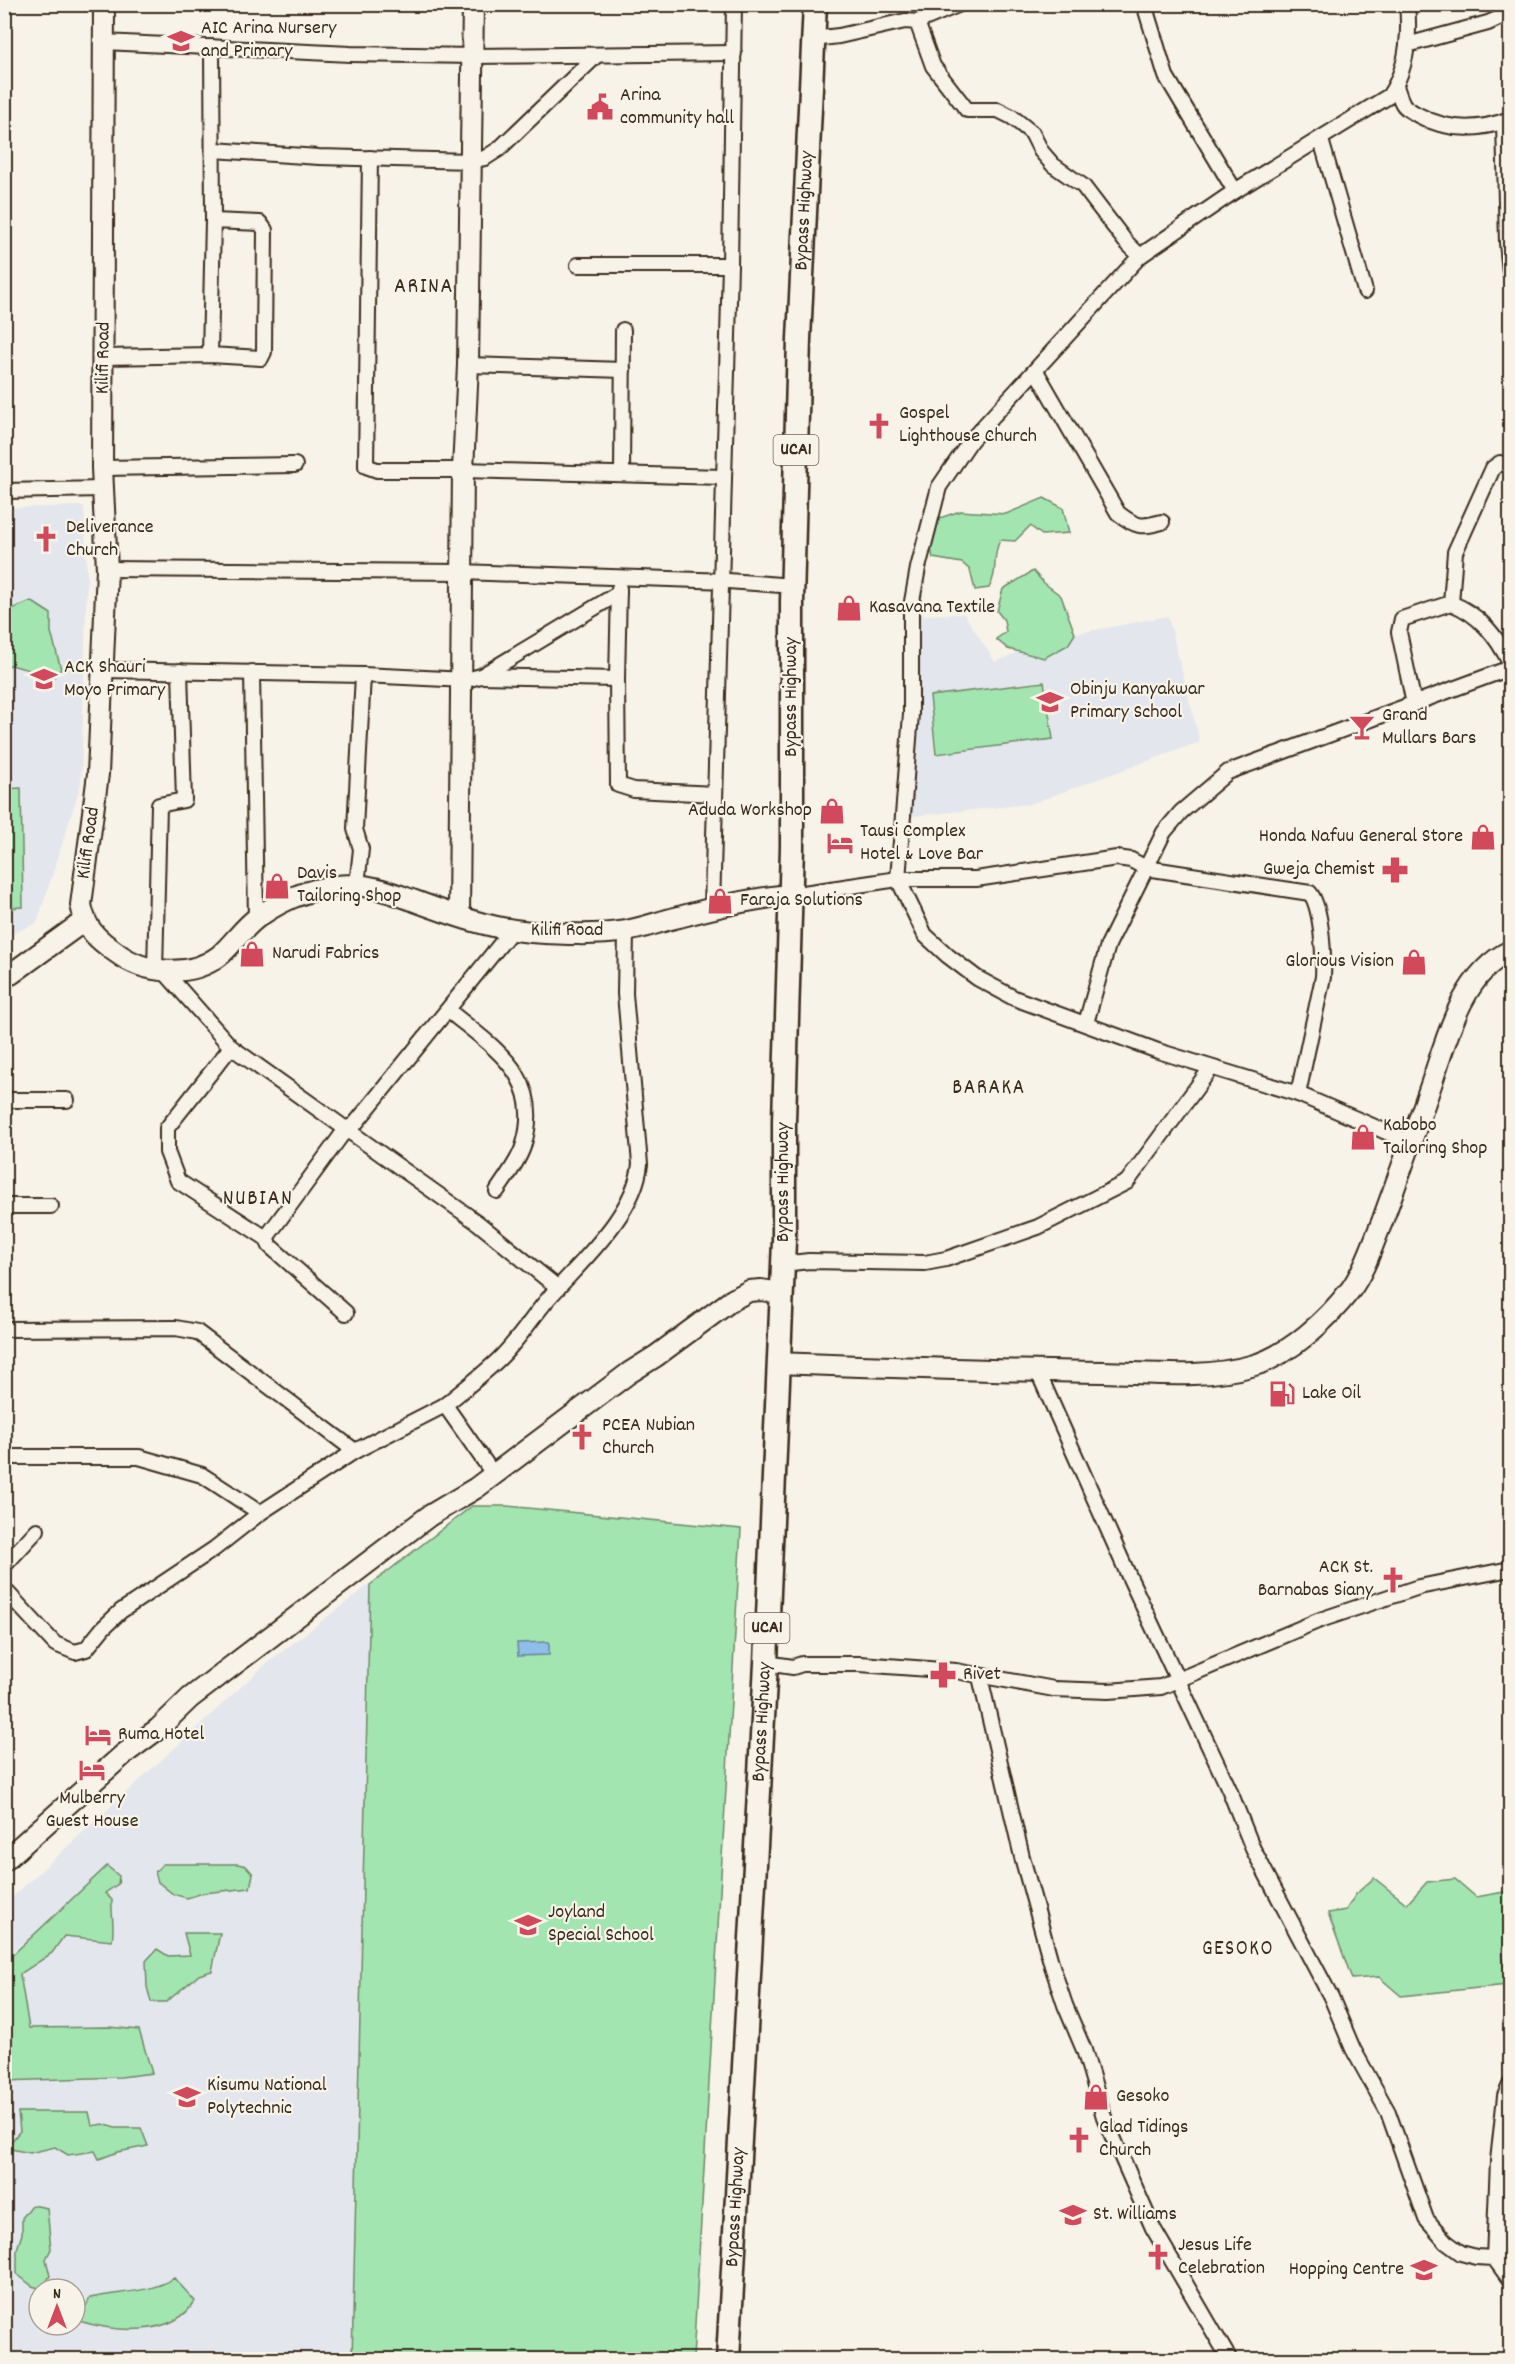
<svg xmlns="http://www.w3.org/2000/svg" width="1515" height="2364" font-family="Dekko,sans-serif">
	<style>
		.built { fill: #e4e6ed; fill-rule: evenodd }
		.green { fill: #a3e5b0; stroke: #6f8867; stroke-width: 1.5 }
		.water { fill: #8ebee9; stroke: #6d8398; stroke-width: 1.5 }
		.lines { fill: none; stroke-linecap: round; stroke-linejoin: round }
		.street-casing { stroke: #3b2a1e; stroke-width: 18 }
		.secondary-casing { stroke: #3b2a1e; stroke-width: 24 }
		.primary-casing { stroke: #3b2a1e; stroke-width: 27 }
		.street { stroke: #f7f3e8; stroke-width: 14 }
		.secondary { stroke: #f7f3e8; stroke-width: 20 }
		.primary { stroke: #f7f3e8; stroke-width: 22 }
		.labels { text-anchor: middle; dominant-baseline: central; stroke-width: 4.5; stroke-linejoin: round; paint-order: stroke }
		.shield { fill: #f7f3e8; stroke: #73665b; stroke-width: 1.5 }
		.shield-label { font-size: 18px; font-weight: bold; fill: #3b2a1e }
		.poi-label { font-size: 20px; fill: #3b2a1e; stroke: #f7f3e8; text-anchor: start }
		.street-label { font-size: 20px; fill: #3b2a1e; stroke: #f7f3e8 }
		.neighbourhood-label { font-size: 21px; letter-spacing: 1.5px; fill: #3b2a1e; stroke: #f7f3e8 }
		.quarter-label { font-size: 22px; letter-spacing: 1.5px; fill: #3b2a1e; stroke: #f7f3e8 }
	</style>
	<rect width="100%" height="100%" fill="#f7f3e8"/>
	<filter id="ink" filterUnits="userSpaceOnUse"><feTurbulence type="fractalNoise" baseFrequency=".0167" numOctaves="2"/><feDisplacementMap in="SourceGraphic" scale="12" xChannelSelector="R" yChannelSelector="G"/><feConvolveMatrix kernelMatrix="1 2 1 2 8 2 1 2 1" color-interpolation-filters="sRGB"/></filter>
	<g filter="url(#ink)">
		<g class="built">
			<polygon points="84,506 87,574 81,784 37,923 5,937 4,508"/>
			<polygon points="964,614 995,662 1053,638 1168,616 1200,742 1030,804 904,817 914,615"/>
			<path d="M472 1506H507L649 2359 5 2360V1904L267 1663ZM39 2289H75V2325H39Z"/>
		</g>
		<g class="green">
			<path d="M1044 498 1063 508 1069 533 1042 535 1030 526 1015 541 1000 540C991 559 999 570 989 588L975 590 970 570 962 563 933 558 929 538 934 520 960 511 1006 514Z"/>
			<polygon points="1033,571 1044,583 1061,596 1075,634 1068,645 1044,658 1008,649 996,639 1006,632 1004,620 997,611 1003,589"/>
			<polygon points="31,601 51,614 51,632 61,669 54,677 11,665 5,666 5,612"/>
			<polygon points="1044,682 1053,739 936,754 930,696"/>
			<polygon points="21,788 23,907 5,908 5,789"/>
			<polygon points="472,1506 507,1506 741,1529 693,2359 352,2360 370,1585"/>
			<polygon points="163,1864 238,1864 246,1866 253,1874 250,1888 203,1893 187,1898 173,1894 158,1882 155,1872"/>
			<path d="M107 1866 119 1876 118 1884 105 1893 112 1900C111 1914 115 1927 112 1941L64 1936 52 1953 20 1974 29 2028 109 2027 139 2030 152 2073 121 2077 5 2081V1962Z"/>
			<polygon points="1374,1878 1407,1904 1427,1882 1455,1879 1476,1897 1510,1891 1510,1939 1502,1948 1507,1985 1401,1996 1379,1977 1352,1979 1328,1913 1346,1910 1356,1894"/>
			<polygon points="184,1933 220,1933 212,1971 199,1975 166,2002 151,2002 147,1987 146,1961 157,1949 168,1956 190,1955"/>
			<polygon points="18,2112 89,2112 92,2126 103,2124 115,2128 141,2128 148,2146 118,2152 99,2159 95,2151 68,2155 55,2147 30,2153 6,2148 20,2131"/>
			<polygon points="32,2205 47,2208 51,2249 46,2259 50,2276 42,2289 32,2286 17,2274 17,2249 22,2234 22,2218"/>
			<path d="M174 2278 195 2301C173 2338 115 2332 79 2321L90 2298C118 2291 149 2294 174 2278Z"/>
		</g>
		<polygon class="water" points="549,1642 549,1655 518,1656 517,1643"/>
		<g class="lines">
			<g class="street-casing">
				<g id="street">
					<polyline points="1144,4 1166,76 1235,191"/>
					<path d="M1407 4C1410 35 1407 70 1389 96L1235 191 1140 256 971 440 939 487 918 568 911 607V714L898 879 925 935 948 956 977 978 1014 998 1158 1051 1298 1094 1412 1143"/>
					<polyline points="917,22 960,4"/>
					<polyline points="813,39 839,36 905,21 917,22 933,66 967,110 998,110 1012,117 1032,133 1041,151 1053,165 1083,186 1125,241 1140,256"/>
					<polyline points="104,42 350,54 474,56 734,53"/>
					<polyline points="1407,45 1488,23 1510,13"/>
					<polyline points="212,47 213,221"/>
					<path d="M1396 86C1398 92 1400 99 1403 104 1406 109 1413 112 1418 115 1447 131 1479 131 1510 119"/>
					<polyline points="1504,122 1507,243 1510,272"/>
					<polyline points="1321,140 1365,291"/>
					<polyline points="213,150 319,157 471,161 485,158 499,149 597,55"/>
					<polyline points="370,158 366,466 377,470 463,470 723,477"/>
					<polyline points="578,265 730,265"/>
					<polyline points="104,357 210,355 261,358 264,352 265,230 260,223 213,221 210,355"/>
					<polyline points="468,365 623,370"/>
					<path d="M1036 371 1118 513C1136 527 1141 528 1162 522"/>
					<polyline points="102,468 295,465"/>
					<polyline points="622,474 623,330"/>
					<polyline points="4,491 102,489"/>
					<polyline points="107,569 461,572 728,581 793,586"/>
					<polyline points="619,588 617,679 618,785 634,790 715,794"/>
					<path d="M1451 603C1480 615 1496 635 1510 663"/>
					<polyline points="103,670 363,675 466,680 481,676 619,593"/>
					<polyline points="252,672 256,919"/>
					<polyline points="481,676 617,679"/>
					<polyline points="1414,704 1399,632 1402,619 1451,603 1455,552 1493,468 1500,463 1510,465"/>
					<polyline points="357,885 361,849 355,829 363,675"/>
					<path d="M790 895 898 879H976L1117 858 1131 860 1146 868 1310 893C1322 908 1324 957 1323 977L1298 1094"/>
					<polyline points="712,908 730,265 734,4"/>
					<polyline points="155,970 159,805 184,800 180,671"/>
					<polyline points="163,970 231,1047 346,1129 355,1124 512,930"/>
					<path d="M449 1011C495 1049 545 1077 523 1147 518 1162 506 1177 497 1191"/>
					<polyline points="1086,1023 1108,945 1164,832 1181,812 1228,772 1510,668"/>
					<polyline points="231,1047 167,1128 167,1152 178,1181 266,1238 270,1246 346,1313"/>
					<polyline points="4,1100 67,1100"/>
					<polyline points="4,1206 51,1206"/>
					<polyline points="266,1238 346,1129 478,1223 558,1288"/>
					<polyline points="783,1264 809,1261 925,1263 946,1259 1038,1227 1127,1182 1211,1068"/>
					<polyline points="4,1329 176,1328 197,1332 355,1451"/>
					<polyline points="1038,1372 1127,1572 1229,1789 1253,1849 1331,1997 1353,2049 1388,2112 1426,2219 1446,2242 1461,2253 1476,2257 1494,2258 1510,2280"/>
					<path d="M445 1405C463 1390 481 1376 498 1360 517 1342 531 1319 548 1299 580 1262 635 1215 640 1164L625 994 626 931"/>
					<polyline points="4,1457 139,1457 202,1475 260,1513"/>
					<polyline points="4,1566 37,1530"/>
					<polyline points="4,1589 55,1644 75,1652 86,1649 103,1628 121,1611 214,1549 260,1513 355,1451 445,1405 494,1475"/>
					<polyline points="766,1663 793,1667 802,1664 860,1664 956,1671 1054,1689 1108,1691 1161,1687 1320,1620 1419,1587 1510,1569"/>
					<polyline points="980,1677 1022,1857 1052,1966 1065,2005 1084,2050 1104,2117 1153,2228 1230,2360"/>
					<polyline points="1494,2258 1498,2161 1505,2096 1510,2085"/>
				</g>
			</g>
			<g class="secondary-casing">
				<g id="secondary">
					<path d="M104 4 102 468 107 569 98 774 81 905C86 930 97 939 117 953 145 974 190 978 219 956 233 944 243 928 258 917 286 897 320 885 355 885 374 886 395 894 412 900 450 914 490 929 531 932 561 934 595 936 626 931 644 928 661 921 679 917 715 907 752 898 790 895"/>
					<polyline points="459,916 463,470 468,365 473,4"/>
					<polyline points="4,976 11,974 84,921"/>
					<path d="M778 1363C887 1367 995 1371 1104 1372 1152 1373 1204 1379 1251 1366 1289 1356 1328 1319 1351 1289 1365 1270 1373 1243 1382 1222 1399 1175 1416 1129 1432 1082 1447 1037 1463 973 1510 951"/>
					<polyline points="4,1861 124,1754 158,1729 190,1698 429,1516 476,1488 629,1373 656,1356 732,1300 749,1291 761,1290 781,1293"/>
				</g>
			</g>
			<g class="primary-casing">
				<g id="primary">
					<path id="s1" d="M728 2360 766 1663 784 1241V1121L792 847V602L799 339 815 4"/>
				</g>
			</g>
			<use href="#street" class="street"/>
			<use href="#secondary" class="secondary"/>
			<use href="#primary" class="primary"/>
		</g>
	</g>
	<defs>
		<g id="school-bare" transform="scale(2.07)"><path d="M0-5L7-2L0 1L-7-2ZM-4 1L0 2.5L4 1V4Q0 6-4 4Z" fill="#d1495b" stroke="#f7f3e8" stroke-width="2.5" paint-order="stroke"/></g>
		<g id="civic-bare" transform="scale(2.07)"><path d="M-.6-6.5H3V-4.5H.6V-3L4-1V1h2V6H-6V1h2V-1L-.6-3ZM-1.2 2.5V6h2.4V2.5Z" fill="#d1495b" stroke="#f7f3e8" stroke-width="2.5" paint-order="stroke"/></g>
		<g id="church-bare" transform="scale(2.07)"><path d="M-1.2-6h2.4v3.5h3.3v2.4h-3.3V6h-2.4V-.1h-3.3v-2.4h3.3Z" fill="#d1495b" stroke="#f7f3e8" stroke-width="2.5" paint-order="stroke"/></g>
		<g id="shop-bare" transform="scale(2.07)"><path d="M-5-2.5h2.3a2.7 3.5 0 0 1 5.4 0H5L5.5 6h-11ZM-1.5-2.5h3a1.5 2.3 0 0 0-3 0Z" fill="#d1495b" stroke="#f7f3e8" stroke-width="2.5" paint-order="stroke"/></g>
		<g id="bar-bare" transform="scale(2.07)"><path d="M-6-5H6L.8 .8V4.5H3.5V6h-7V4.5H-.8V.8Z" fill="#d1495b" stroke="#f7f3e8" stroke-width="2.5" paint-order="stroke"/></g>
		<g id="hotel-bare" transform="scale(2.07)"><path d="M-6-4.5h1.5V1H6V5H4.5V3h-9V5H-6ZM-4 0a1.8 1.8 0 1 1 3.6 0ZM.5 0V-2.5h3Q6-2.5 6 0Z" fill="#d1495b" stroke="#f7f3e8" stroke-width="2.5" paint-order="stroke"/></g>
		<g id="pharmacy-bare" transform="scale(2.07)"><path d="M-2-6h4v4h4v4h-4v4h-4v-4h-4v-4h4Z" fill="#d1495b" stroke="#f7f3e8" stroke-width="2.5" paint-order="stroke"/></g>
		<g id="fuel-bare" transform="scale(2.07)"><path d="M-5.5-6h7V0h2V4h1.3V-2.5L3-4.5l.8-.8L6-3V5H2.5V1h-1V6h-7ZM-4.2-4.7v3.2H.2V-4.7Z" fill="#d1495b" stroke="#f7f3e8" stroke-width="2.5" paint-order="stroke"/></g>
		<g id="university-bare" transform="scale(2.07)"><path d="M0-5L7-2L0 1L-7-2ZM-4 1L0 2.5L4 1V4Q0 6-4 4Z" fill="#d1495b" stroke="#f7f3e8" stroke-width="2.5" paint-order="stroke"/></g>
	</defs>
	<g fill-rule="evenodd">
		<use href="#school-bare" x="181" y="41"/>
		<use href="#civic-bare" x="600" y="107"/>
		<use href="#church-bare" x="879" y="426"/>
		<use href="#church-bare" x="46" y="539"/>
		<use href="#shop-bare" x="849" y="608"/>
		<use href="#school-bare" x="44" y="679"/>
		<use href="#school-bare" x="1050" y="702"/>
		<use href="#bar-bare" x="1362" y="727"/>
		<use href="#shop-bare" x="832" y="811"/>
		<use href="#shop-bare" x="1483" y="837"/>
		<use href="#hotel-bare" x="840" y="843"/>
		<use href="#pharmacy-bare" x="1395" y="870"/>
		<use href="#shop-bare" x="277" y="886"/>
		<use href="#shop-bare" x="720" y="901"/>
		<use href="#shop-bare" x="252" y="954"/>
		<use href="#shop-bare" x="1414" y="962"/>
		<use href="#shop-bare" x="1363" y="1137"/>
		<use href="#fuel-bare" x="1282" y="1394"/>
		<use href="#church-bare" x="582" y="1437"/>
		<use href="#church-bare" x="1393" y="1580"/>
		<use href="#pharmacy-bare" x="943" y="1675"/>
		<use href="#hotel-bare" x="98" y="1735"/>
		<use href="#hotel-bare" x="92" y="1770"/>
		<use href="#school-bare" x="528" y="1925"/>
		<use href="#university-bare" x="187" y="2097"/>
		<use href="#shop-bare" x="1096" y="2097"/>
		<use href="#church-bare" x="1079" y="2140"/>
		<use href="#school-bare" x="1073" y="2215"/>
		<use href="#church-bare" x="1158" y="2257"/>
		<use href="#school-bare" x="1424" y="2270"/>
	</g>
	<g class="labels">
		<g class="shield">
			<rect x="773.5" y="435" width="45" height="30" rx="4.5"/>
			<rect x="744.5" y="1613" width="45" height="30" rx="4.5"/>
		</g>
		<g class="shield-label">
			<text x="796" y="450">UCA1</text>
			<text x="767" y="1628">UCA1</text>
		</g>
		<g class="poi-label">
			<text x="201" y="29">AIC Arina Nursery<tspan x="201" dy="23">and Primary</tspan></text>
			<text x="620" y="96">Arina<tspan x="620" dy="23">community hall</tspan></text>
			<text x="899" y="414">Gospel<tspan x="899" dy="23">Lighthouse Church</tspan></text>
			<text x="66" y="528">Deliverance<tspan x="66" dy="23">Church</tspan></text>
			<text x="869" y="608">Kasavana Textile</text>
			<text x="64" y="668">ACK Shauri<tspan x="64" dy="23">Moyo Primary</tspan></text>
			<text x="1070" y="690">Obinju Kanyakwar<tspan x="1070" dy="23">Primary School</tspan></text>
			<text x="1382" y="716">Grand<tspan x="1382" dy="23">Mullars Bars</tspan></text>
			<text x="812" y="811" text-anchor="end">Aduda Workshop</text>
			<text x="860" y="832">Tausi Complex<tspan x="860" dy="23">Hotel &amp; Love Bar</tspan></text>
			<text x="1463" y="837" text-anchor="end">Honda Nafuu General Store</text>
			<text x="1375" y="870" text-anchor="end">Gweja Chemist</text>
			<text x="297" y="874">Davis<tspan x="297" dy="23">Tailoring Shop</tspan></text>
			<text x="740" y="901">Faraja Solutions</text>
			<text x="272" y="954">Narudi Fabrics</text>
			<text x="1394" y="962" text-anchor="end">Glorious Vision</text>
			<text x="1383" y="1126">Kabobo<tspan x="1383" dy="23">Tailoring Shop</tspan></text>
			<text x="1302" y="1394">Lake Oil</text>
			<text x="602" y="1426">PCEA Nubian<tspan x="602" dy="23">Church</tspan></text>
			<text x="1373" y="1568" text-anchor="end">ACK St.<tspan x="1373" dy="23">Barnabas Siany</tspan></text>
			<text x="963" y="1675">Rivet</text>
			<text x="118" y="1735">Ruma Hotel</text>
			<text x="92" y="1799" text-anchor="middle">Mulberry<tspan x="92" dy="23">Guest House</tspan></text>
			<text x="548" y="1913">Joyland<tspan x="548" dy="23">Special School</tspan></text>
			<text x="207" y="2086">Kisumu National<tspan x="207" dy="23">Polytechnic</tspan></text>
			<text x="1116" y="2097">Gesoko</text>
			<text x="1099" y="2128">Glad Tidings<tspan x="1099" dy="23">Church</tspan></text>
			<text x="1093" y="2215">St. Williams</text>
			<text x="1178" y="2246">Jesus Life<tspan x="1178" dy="23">Celebration</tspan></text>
			<text x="1404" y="2270" text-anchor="end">Hopping Centre</text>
		</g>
		<g class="street-label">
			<text stroke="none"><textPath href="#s1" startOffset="2151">Bypass Highway</textPath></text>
			<text transform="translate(104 358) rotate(-89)">Kilifi Road</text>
			<text transform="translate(792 697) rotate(-90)">Bypass Highway</text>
			<text transform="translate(89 843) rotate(-82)">Kilifi Road</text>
			<text x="567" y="931">Kilifi Road</text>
			<text stroke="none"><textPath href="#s1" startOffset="1179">Bypass Highway</textPath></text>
			<text stroke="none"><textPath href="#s1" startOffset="639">Bypass Highway</textPath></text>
			<text stroke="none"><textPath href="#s1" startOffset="153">Bypass Highway</textPath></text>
		</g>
		<g class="neighbourhood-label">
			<text x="989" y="1089">BARAKA</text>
			<text x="1238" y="1950">GESOKO</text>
		</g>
		<g class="quarter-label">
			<text x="424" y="287">ARINA</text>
			<text x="258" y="1199">NUBIAN</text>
		</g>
	</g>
	<rect width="1515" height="2364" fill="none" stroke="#f7f3e8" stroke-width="24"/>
	<rect x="12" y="12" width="1491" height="2340" fill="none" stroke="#3b2a1e" stroke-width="2" filter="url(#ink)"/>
	<g transform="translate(57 2307)"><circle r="28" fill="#f7f3e8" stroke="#aca397" stroke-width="1.5"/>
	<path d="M0-4.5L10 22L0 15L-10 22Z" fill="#d1495b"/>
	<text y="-9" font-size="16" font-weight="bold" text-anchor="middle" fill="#3b2a1e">N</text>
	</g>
</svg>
